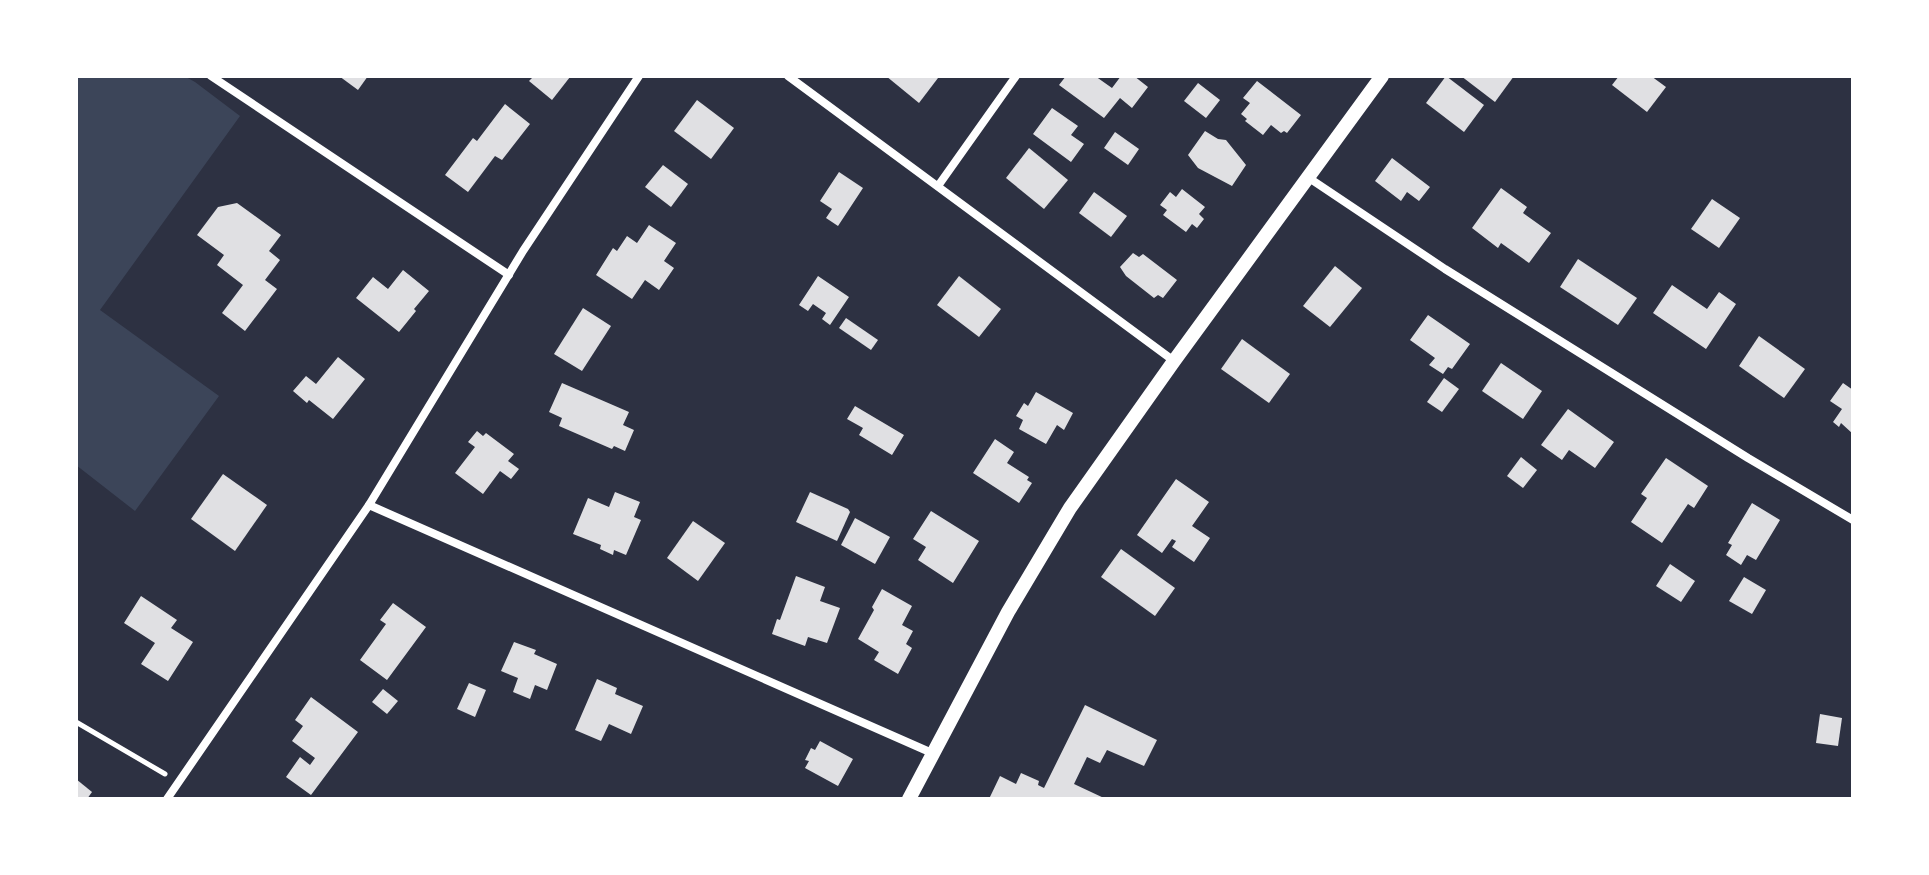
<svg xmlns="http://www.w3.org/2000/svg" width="1929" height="875" font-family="Barlow,sans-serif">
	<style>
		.green { fill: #3c4559 }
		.building { fill: #e0e0e3 }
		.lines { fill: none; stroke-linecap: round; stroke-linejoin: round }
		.path { stroke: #fff; stroke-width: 5 }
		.minor { stroke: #fff; stroke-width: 8 }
		.tertiary { stroke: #fff; stroke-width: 14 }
	</style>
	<rect width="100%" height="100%" fill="#2d3142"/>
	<polygon class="green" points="76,76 184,76 195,82 240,116 100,310 219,396 135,511 76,465"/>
	<g class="building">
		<polygon points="339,76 368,76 358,90"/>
		<polygon points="534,76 569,76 570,77 552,100 529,81"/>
		<polygon points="886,76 935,76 938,78 919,103"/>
		<polygon points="1066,76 1095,76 1112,88 1121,76 1134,76 1148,87 1132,108 1120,98 1104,118 1059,85"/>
		<polygon points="1446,76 1484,105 1464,132 1426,103"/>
		<polygon points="1461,76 1514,76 1495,102"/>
		<polygon points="1619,76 1651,76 1666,87 1647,112 1612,85"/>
		<polygon points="1257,81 1301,115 1287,133 1284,131 1281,133 1271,125 1263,135 1245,121 1247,119 1241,114 1250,103 1243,98"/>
		<polygon points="1198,83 1220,100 1206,118 1184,101"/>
		<polygon points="697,100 734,128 711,159 674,131"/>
		<polygon points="505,104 530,124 502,160 495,156 468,192 445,175 473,138 477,141"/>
		<polygon points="1052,108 1078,126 1071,135 1084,144 1071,162 1033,134"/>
		<polygon points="1205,131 1218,139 1226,140 1246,165 1232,186 1198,168 1188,155"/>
		<polygon points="1115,132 1139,149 1128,165 1104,148"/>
		<polygon points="1029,148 1068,180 1044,209 1006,178"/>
		<polygon points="1392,158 1430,187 1419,201 1407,192 1401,201 1375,181"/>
		<polygon points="663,165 688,184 671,207 645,187"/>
		<polygon points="839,172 863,188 838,226 826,218 832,209 820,201"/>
		<polygon points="1501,188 1527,207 1523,213 1551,233 1529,263 1501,243 1498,248 1472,228"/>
		<polygon points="1182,189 1205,207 1199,214 1204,219 1197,228 1192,224 1186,232 1163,215 1167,210 1160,205 1170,192 1176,197"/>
		<polygon points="1094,192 1127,216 1111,237 1079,213"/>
		<polygon points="1712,199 1740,218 1719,248 1691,229"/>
		<polygon points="237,203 281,235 269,251 280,260 265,280 277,289 245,331 222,313 243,285 217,265 224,255 197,235 218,207"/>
		<polygon points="649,225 676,243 664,261 674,268 659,290 645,280 632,299 596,275 613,248 617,251 627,236 637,243"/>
		<polygon points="1133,253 1139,257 1143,254 1177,280 1163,298 1158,295 1154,298 1126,276 1120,267"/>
		<polygon points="1578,259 1637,298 1618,325 1560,287"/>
		<polygon points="1335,266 1362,288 1330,327 1303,306"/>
		<polygon points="403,270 429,291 414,309 416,311 399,332 356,298 373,277 388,289"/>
		<polygon points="818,276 849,297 830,325 822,319 826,313 813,304 808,311 799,305"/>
		<polygon points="959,276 1001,309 979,337 937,305"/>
		<polygon points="1672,285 1707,309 1719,292 1736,304 1706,349 1653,313"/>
		<polygon points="583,308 611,326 582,371 554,354"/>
		<polygon points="1428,315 1470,344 1452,369 1448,367 1443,374 1429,365 1435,358 1410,340"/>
		<polygon points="846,318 878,340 871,350 839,328"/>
		<polygon points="1759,336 1805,369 1784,398 1739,366"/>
		<polygon points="1242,339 1290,374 1269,403 1221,369"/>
		<polygon points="338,357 365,379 333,419 309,400 307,403 293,391 306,376 316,384"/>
		<polygon points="1501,363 1542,391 1523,419 1482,391"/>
		<polygon points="1444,378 1459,389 1442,412 1427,402"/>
		<polygon points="562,383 629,412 623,425 634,430 625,451 614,446 612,449 559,426 562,418 549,412"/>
		<polygon points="1843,383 1853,390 1853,434 1841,423 1839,427 1833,422 1842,409 1830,401"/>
		<polygon points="1036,392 1073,413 1064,430 1057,425 1046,444 1019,429 1023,420 1016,416 1024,403 1028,406"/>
		<polygon points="855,406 904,435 892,455 859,435 863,428 847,419"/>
		<polygon points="1568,409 1614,442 1595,468 1569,450 1562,460 1541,445"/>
		<polygon points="477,431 483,436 486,433 514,454 508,461 519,469 511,479 500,471 483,494 455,473 475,447 468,442"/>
		<polygon points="995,439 1014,452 1007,463 1029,477 1027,480 1032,483 1019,503 973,473"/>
		<polygon points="1521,457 1537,470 1523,488 1507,476"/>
		<polygon points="1666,458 1708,486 1694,508 1688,504 1662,543 1631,522 1647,498 1641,494"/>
		<polygon points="223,474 267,505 235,551 191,519"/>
		<polygon points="1176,479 1209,502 1192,526 1210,538 1194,562 1172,547 1176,541 1172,539 1162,553 1137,535"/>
		<polygon points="615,492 640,502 634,517 641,520 626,555 614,550 613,555 600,549 601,545 573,534 588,498 609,507"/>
		<polygon points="810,492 848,509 850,512 837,541 796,522"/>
		<polygon points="1752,503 1780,520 1756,560 1747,555 1741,565 1726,555 1732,545 1728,543"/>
		<polygon points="931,511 979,541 953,583 918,560 926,547 913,539"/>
		<polygon points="855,518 890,537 875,564 841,545"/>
		<polygon points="693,521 725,543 698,581 667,558"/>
		<polygon points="1121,549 1175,588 1155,616 1101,577"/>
		<polygon points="1670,564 1695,581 1681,602 1656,586"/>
		<polygon points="796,576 825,587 820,601 840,608 827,643 808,637 805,646 772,634 777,619 780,620"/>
		<polygon points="1744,577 1766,590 1752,614 1729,601"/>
		<polygon points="882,589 912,606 902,625 913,631 906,644 912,648 898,674 874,660 879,652 858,639 874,610 872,607"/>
		<polygon points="141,596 177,620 171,628 193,642 168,681 141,664 155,643 124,623"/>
		<polygon points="393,603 426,627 387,680 360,660 386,624 380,620"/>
		<polygon points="514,642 536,650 534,654 557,664 547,690 535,685 530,699 513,692 518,678 501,671"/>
		<polygon points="597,679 617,688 615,694 643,706 631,734 609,724 601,741 575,730"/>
		<polygon points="469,683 486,690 475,717 457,709"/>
		<polygon points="383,689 398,701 387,714 372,702"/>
		<polygon points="311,697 358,732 311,795 286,777 300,757 310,765 315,758 292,741 303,726 295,720"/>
		<polygon points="1085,705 1157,740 1144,766 1107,750 1100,763 1087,757 1074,784 1106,799 989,799 1000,776 1016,784 1021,773 1039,781 1038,785 1044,788"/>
		<polygon points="1820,714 1842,718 1838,746 1816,743"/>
		<polygon points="820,741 853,759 838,786 805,768 809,761 805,760 811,748 815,750"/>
		<polygon points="76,779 92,792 87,799 76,799"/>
	</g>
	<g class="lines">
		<polyline class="path" points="76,722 165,774"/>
		<g class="minor">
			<polyline points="211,76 509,275"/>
			<polyline points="788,76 1174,361"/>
			<polyline points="1309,178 1445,269 1748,458 1853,520"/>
			<polyline points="938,186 1016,76"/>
			<polyline points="369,505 932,753"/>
			<polyline points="167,799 369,505 523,251 639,76"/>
		</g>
		<polyline class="tertiary" points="909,799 1008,612 1070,508 1174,361 1382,76"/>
	</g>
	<rect width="1929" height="875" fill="none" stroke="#ffffff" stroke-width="156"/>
</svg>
